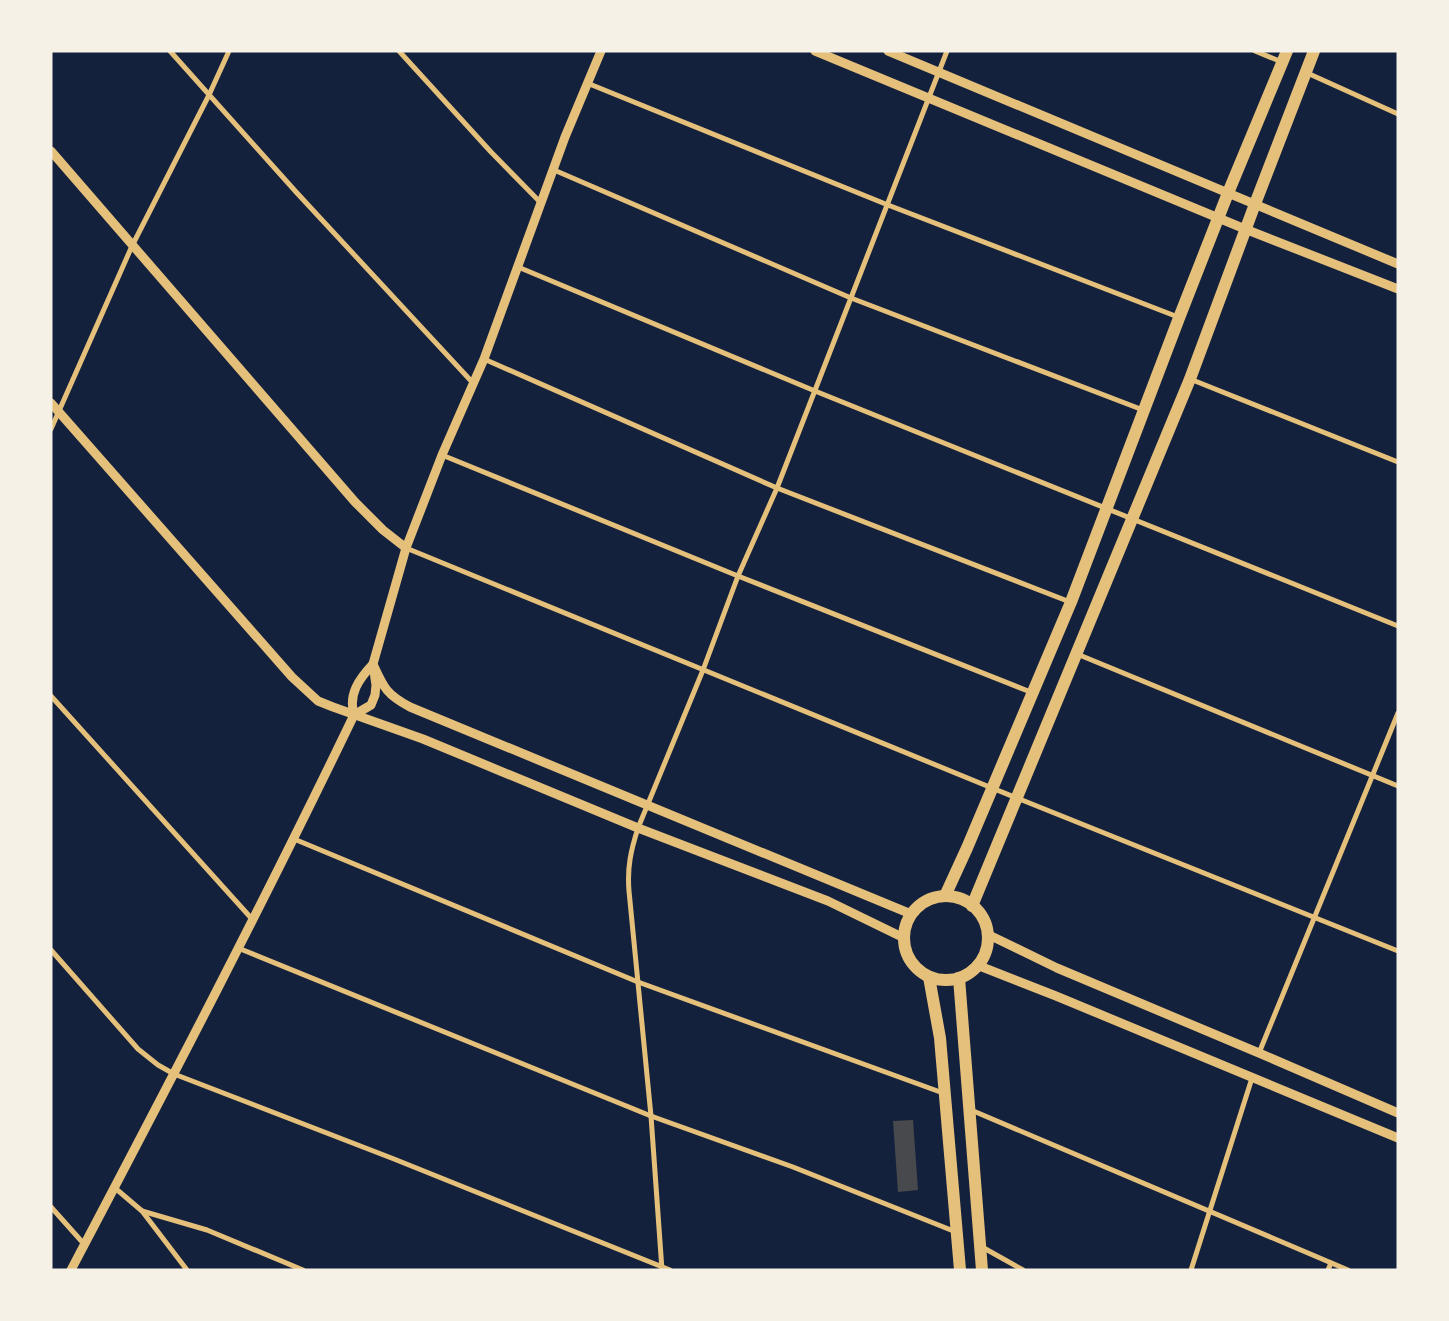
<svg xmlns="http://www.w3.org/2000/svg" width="1449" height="1321" font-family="'Titillium Web',sans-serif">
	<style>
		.building { fill: #48494c }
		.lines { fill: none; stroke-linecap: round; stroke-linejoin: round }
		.minor { stroke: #e5c07b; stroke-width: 5 }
		.tertiary { stroke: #e5c07b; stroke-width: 9 }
		.primary { stroke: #e5c07b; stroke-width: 12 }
	</style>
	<rect width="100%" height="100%" fill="#14213d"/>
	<polygon class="building" points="913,1120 918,1190 898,1192 893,1121"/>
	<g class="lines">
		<g class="minor">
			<polyline points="170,51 297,193 473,383"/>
			<polyline points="399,51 491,152 542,204"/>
			<polyline points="1255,51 1282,62"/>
			<polyline points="1305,72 1398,114"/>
			<polyline points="587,83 888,205 1178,317"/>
			<polyline points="554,170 851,298 1143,410"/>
			<polyline points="518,267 815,391 1398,626"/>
			<polyline points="484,359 777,488 1070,602"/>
			<polyline points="1190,379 1398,462"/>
			<polyline points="51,429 132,246 209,95 229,51"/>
			<polyline points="442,455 738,576 1033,693"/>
			<polyline points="406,548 992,788 1398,951"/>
			<polyline points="1077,654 1398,786"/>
			<polyline points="51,696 252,919"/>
			<polyline points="294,839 638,982 943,1093"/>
			<polyline points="238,948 651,1116 793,1167 956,1232"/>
			<polyline points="51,950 138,1049 158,1065 174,1074 394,1159 670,1270"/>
			<polyline points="1259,1053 1398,713"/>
			<polyline points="971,1110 1348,1270"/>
			<polyline points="115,1188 142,1211 187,1270"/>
			<polyline points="51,1207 84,1244"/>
			<polyline points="142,1211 207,1230 303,1270"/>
			<polyline points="982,1247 1023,1270"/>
			<path d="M662 1270 651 1116 629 891C627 867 631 850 638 828L703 670 738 576 777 488 947 51"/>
			<polyline points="1191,1270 1252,1078"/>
			<polyline points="1328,1270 1331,1263"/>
		</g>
		<g class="tertiary">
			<polyline points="815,51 1245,229 1398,289"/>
			<polyline points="888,51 1398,264"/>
			<polyline points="51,151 355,502 383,530 406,548"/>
			<polyline points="51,403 292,677 318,701 333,707 423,739 638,828 828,901 904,938"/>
			<path d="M354 715C348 694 359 679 373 664 384 688 386 694 410 707L911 914"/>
			<polyline points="987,934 1057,968 1259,1053 1398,1113"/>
			<polyline points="977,965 1056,996 1398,1138"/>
			<path d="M71 1270C168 1086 264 902 354 715L371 705 375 695 376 685 373 664 406 548 442 455 484 359 565 137 601 51"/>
		</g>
		<g class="primary">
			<polyline points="945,896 967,848 1071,602 1179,318 1228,193 1287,51"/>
			<circle cx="946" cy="938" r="42"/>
			<polyline points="972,906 1190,379 1255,204 1314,51"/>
			<polyline points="929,977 940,1038 960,1270"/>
			<polyline points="959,978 982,1270"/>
		</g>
	</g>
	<rect width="1449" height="1321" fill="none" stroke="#f6f1e7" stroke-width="105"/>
</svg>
